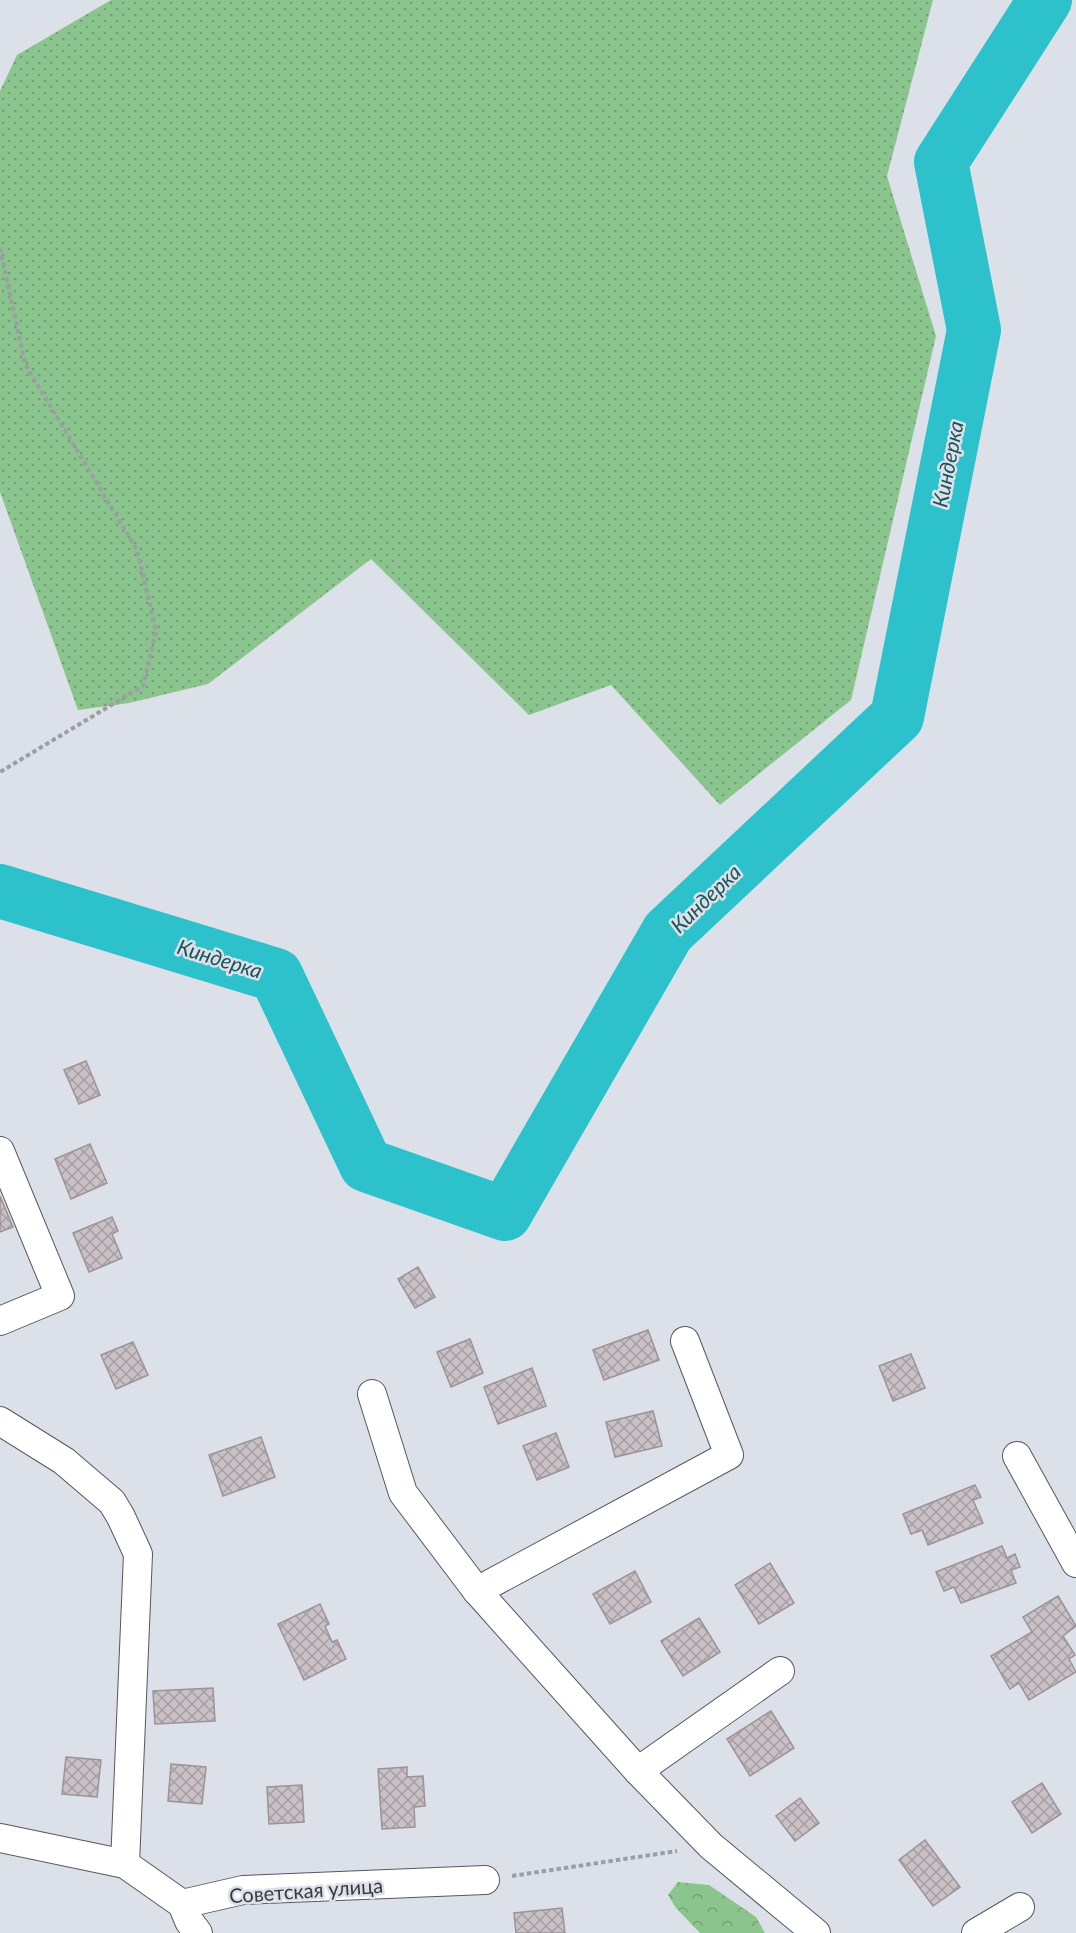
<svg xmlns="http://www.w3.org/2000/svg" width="1076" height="1933" font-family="Lato,sans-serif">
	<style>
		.grass { fill: url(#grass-dots) }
		.forest { fill: url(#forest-crowns) }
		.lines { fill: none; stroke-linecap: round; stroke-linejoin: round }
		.river { stroke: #2dc1cb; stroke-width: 54 }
		.building { fill: url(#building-cross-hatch); stroke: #9b9398; stroke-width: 1.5 }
		.minor-casing { stroke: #55585f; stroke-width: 30 }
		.path { stroke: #9b9ea4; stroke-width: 4; stroke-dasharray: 4.5 3; stroke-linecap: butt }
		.minor { stroke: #fff; stroke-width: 28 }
		.labels { text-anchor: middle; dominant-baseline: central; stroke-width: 5; stroke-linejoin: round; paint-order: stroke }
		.street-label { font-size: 20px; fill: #383a3d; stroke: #dce0e8 }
		.water-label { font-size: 21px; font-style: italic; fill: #195458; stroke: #dce0e8 }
	</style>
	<defs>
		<pattern id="grass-dots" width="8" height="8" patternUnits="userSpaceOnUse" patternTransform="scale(1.5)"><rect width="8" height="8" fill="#8bc58e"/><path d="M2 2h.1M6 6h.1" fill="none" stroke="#73a175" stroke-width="1.8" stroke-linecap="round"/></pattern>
		<pattern id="forest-crowns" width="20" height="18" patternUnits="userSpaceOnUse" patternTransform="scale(1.5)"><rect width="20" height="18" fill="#8bc58e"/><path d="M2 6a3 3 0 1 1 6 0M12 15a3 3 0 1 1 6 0" fill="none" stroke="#73a175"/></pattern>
		<pattern id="building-cross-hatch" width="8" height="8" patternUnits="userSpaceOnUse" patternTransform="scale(1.5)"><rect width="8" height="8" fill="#cac1c6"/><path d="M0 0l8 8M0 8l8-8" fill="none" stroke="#a59ea2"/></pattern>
	</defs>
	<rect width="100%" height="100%" fill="#dce0e8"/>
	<polygon class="grass" points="111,0 933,0 887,176 936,336 851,700 720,805 611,685 529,715 371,559 208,684 129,703 78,710 0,492 0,91 17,55"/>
	<polygon class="forest" points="678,1882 709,1885 756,1917 765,1933 700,1933 676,1908 668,1895"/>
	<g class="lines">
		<polyline class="river" points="0,891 276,975 366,1165 505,1214 668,932 897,717 974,330 941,162 1045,0"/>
	</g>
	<g class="building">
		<polygon points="86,1061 100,1095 79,1104 64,1070"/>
		<polygon points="90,1144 107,1183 71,1199 55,1159"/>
		<polygon points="0,1196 13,1227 0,1232"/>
		<polygon points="112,1217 118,1231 112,1234 122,1258 89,1272 73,1233"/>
		<polygon points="418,1267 435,1297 415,1308 398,1279"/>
		<polygon points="648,1330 659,1360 604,1380 593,1350"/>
		<polygon points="470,1339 483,1373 451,1387 437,1352"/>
		<polygon points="133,1342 148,1375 116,1389 101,1355"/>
		<polygon points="911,1354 925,1388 893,1401 879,1366"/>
		<polygon points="532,1368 546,1406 498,1424 484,1387"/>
		<polygon points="653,1411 662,1446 615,1457 606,1422"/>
		<polygon points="556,1433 569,1467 537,1480 523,1446"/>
		<polygon points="261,1437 275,1477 223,1496 209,1455"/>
		<polygon points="975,1485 981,1497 973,1500 983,1523 928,1545 922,1530 911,1534 903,1514"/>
		<polygon points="1002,1546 1007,1558 1015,1554 1020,1567 1011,1570 1016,1583 961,1603 954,1587 944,1591 936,1572"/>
		<polygon points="770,1563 794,1603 759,1624 735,1585"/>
		<polygon points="635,1571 651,1602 610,1624 593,1594"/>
		<polygon points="1058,1596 1076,1626 1063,1636 1075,1655 1069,1659 1076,1672 1029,1700 1019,1683 1010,1689 991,1656 1032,1632 1023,1617"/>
		<polygon points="320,1604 329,1624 325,1626 332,1642 337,1640 346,1659 304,1680 278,1624"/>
		<polygon points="699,1618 720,1652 683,1676 661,1641"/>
		<polygon points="213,1688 215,1721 155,1724 153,1691"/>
		<polygon points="771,1711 794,1748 750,1776 727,1739"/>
		<polygon points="66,1757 101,1760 97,1797 62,1794"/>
		<polygon points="171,1764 206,1767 202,1804 168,1801"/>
		<polygon points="407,1767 407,1777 423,1776 425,1806 414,1807 415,1827 382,1829 378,1769"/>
		<polygon points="1042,1783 1061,1814 1032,1833 1012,1802"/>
		<polygon points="302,1785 304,1822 269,1824 267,1787"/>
		<polygon points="800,1798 819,1823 795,1841 776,1816"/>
		<polygon points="925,1840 960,1887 933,1906 899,1860"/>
		<polygon points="562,1908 565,1933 516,1933 514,1913"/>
	</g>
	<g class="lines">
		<g class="minor-casing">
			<g id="minor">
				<polyline points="0,1151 60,1296 0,1321"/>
				<polyline points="372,1394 403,1493 477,1591 638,1771 711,1846 816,1933"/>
				<polyline points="0,1421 64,1461 112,1502 121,1517 138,1554 125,1864"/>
				<polyline points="1017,1456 1076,1563"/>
				<polyline points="477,1591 729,1455 685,1341"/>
				<polyline points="638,1771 780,1671"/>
				<polyline points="0,1838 125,1864 182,1904 243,1890 485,1880"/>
				<polyline points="182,1904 189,1921 198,1933"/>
				<polyline points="976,1933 1020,1907"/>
			</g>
		</g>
		<g class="path">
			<polyline points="0,248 25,364 137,550 156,631 143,686 0,772"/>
			<polyline points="512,1876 677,1851"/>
		</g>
		<use href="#minor" class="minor"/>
	</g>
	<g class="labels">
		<g class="street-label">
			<text transform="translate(306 1890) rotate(-4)">Советская улица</text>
		</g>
		<g class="water-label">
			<text transform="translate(947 464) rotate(-79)">Киндерка</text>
			<text transform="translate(705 898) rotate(-44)">Киндерка</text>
			<text transform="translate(220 958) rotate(17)">Киндерка</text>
		</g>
	</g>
</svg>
